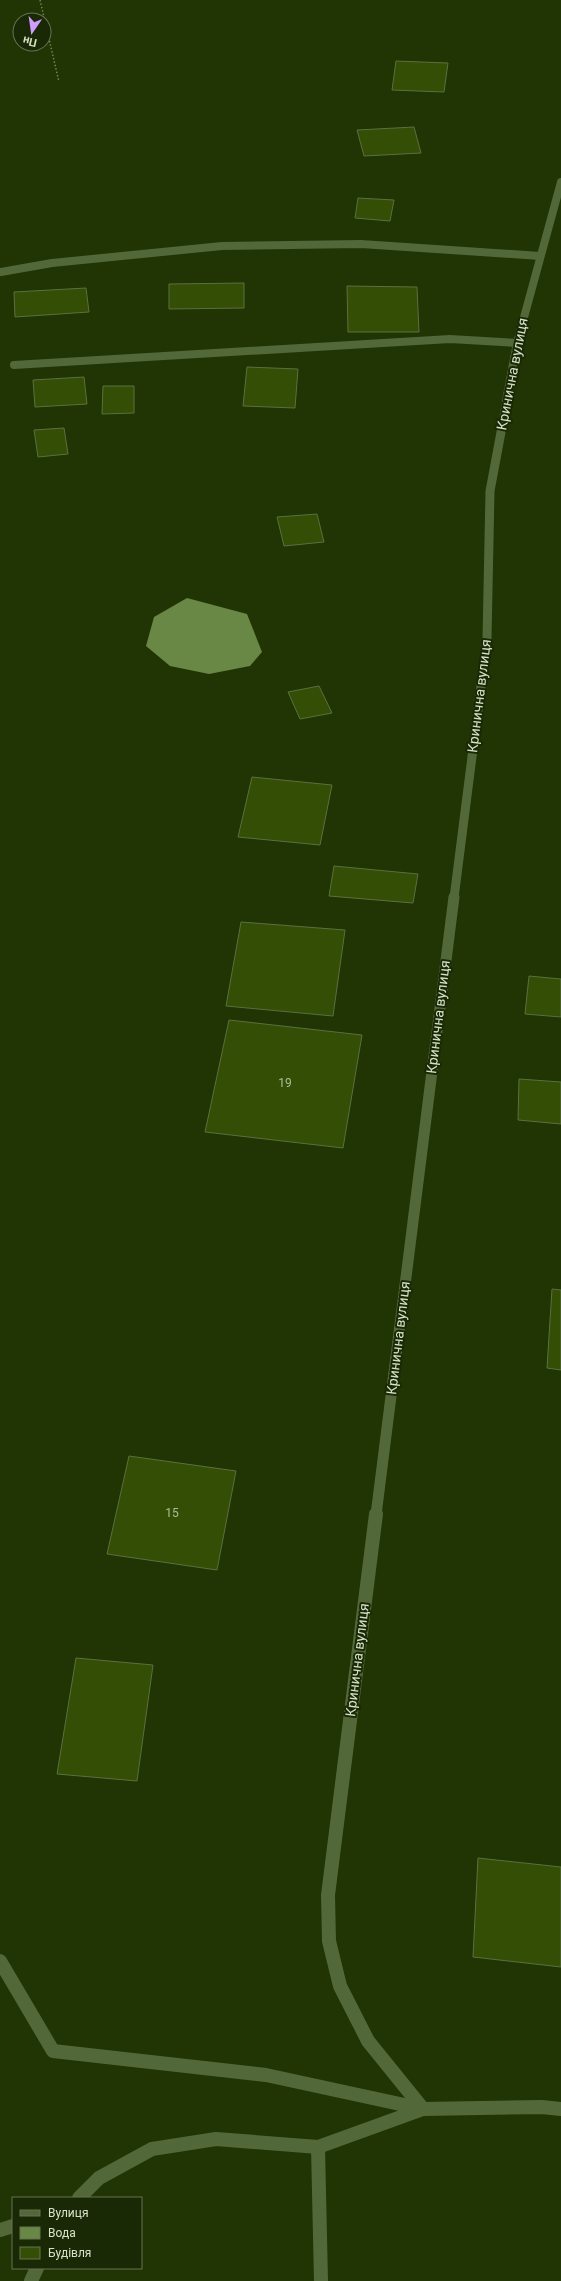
<svg xmlns="http://www.w3.org/2000/svg" width="561" height="2281" font-family="Roboto,sans-serif">
	<style>
		.water { fill: #698845 }
		.building { fill: #344e06; stroke: #5a7040 }
		.lines { fill: none; stroke-linecap: round; stroke-linejoin: round }
		.path { stroke: #73835d; stroke-width: 1.5; stroke-dasharray: 1.5 2; stroke-linecap: butt }
		.service-far1 { stroke: #526839; stroke-width: 8 }
		.service { stroke: #526839; stroke-width: 14 }
		.minor-far3 { stroke: #526839; stroke-width: 8 }
		.minor-far2 { stroke: #526839; stroke-width: 9 }
		.minor-far1 { stroke: #526839; stroke-width: 11 }
		.minor { stroke: #526839; stroke-width: 14 }
		.labels { text-anchor: middle; dominant-baseline: central; stroke-width: 4; stroke-linejoin: round; paint-order: stroke }
		.number-label { font-size: 12px; fill: #adbd98 }
		.street-label { font-size: 14px; fill: #d5e2c8; stroke: #1a2905 }
	</style>
	<rect width="100%" height="100%" fill="#213403"/>
	<polygon class="water" points="187,598 247,614 262,652 250,666 209,674 170,666 146,646 154,617"/>
	<g class="building">
		<polygon points="396,61 448,63 444,92 392,90"/>
		<polygon points="414,127 421,153 364,156 357,130"/>
		<polygon points="358,198 394,200 390,221 355,218"/>
		<polygon points="244,283 244,308 169,309 169,284"/>
		<polygon points="347,286 417,287 419,332 348,332"/>
		<polygon points="86,288 89,312 15,317 14,292"/>
		<polygon points="247,367 298,369 295,408 243,406"/>
		<polygon points="84,377 87,404 35,407 33,380"/>
		<polygon points="103,386 134,386 134,413 102,414"/>
		<polygon points="64,428 68,454 38,457 34,430"/>
		<polygon points="317,514 324,542 284,546 277,517"/>
		<polygon points="319,686 332,713 300,719 288,692"/>
		<polygon points="252,777 332,785 320,845 238,837"/>
		<polygon points="334,866 418,874 413,903 329,896"/>
		<polygon points="241,922 345,930 333,1016 226,1006"/>
		<polygon points="529,976 561,979 561,1017 525,1014"/>
		<polygon points="229,1020 362,1035 343,1148 205,1132"/>
		<polygon points="519,1079 561,1082 561,1124 518,1120"/>
		<polygon points="552,1289 561,1290 561,1370 547,1368"/>
		<polygon points="129,1456 236,1471 217,1570 107,1554"/>
		<polygon points="76,1658 153,1665 137,1781 57,1774"/>
		<polygon points="478,1858 561,1867 561,1967 473,1957"/>
	</g>
	<g class="lines">
		<polyline class="path" points="40,0 59,82"/>
		<g class="service-far1">
			<polyline points="1,272 52,263 222,246 361,244 540,256"/>
			<polyline points="14,365 450,339 517,343"/>
		</g>
		<g class="service">
			<polyline points="0,1961 53,2051 266,2075 423,2109"/>
			<polyline points="318,2147 321,2281"/>
			<polyline points="0,2230 13,2226"/>
		</g>
		<polyline class="minor-far3" points="506,401 517,343 561,182"/>
		<polyline class="minor-far2" points="454,898 487,639 490,491 507,400"/>
		<polyline class="minor-far1" points="376,1515 454,897"/>
		<g class="minor">
			<polyline points="376,1514 328,1895 329,1941 340,1986 368,2041 423,2109"/>
			<polyline points="79,2198 99,2178 152,2149 216,2139 318,2147 423,2109 542,2107 561,2109"/>
			<polyline points="31,2281 37,2268"/>
		</g>
	</g>
	<g class="labels">
		<g class="number-label">
			<text x="285" y="1083">19</text>
			<text x="172" y="1513">15</text>
		</g>
		<g class="street-label">
			<text transform="translate(512 374) rotate(-79)">Кринична вулиця</text>
			<text transform="translate(479 696) rotate(-83)">Кринична вулиця</text>
			<text transform="translate(438 1017) rotate(-83)">Кринична вулиця</text>
			<text transform="translate(398 1338) rotate(-83)">Кринична вулиця</text>
			<text transform="translate(357 1660) rotate(-83)">Кринична вулиця</text>
		</g>
	</g>
	<rect x="12" y="2197" width="130" height="72" fill="#1a2905" stroke="#657353"/>
	<rect x="20" y="2210" width="20" height="6" fill="#526839" stroke="#657353"/>
	<text x="48" y="2217" font-size="12" fill="#d5e2c8">Вулиця</text>
	<rect x="20" y="2227" width="20" height="12" fill="#698845" stroke="#657353"/>
	<text x="48" y="2237" font-size="12" fill="#d5e2c8">Вода</text>
	<rect x="20" y="2247" width="20" height="12" fill="#344e06" stroke="#657353"/>
	<text x="48" y="2257" font-size="12" fill="#d5e2c8">Будівля</text>
	<g transform="translate(32 32) rotate(193)"><circle r="19" fill="#1a2905" stroke="#657353"/>
	<path d="M0-3L7 15L0 10L-7 15Z" fill="#d29cfd"/>
	<text y="-6" font-size="11" font-weight="bold" text-anchor="middle" fill="#d5e2c8">Пн</text>
	</g>
</svg>
